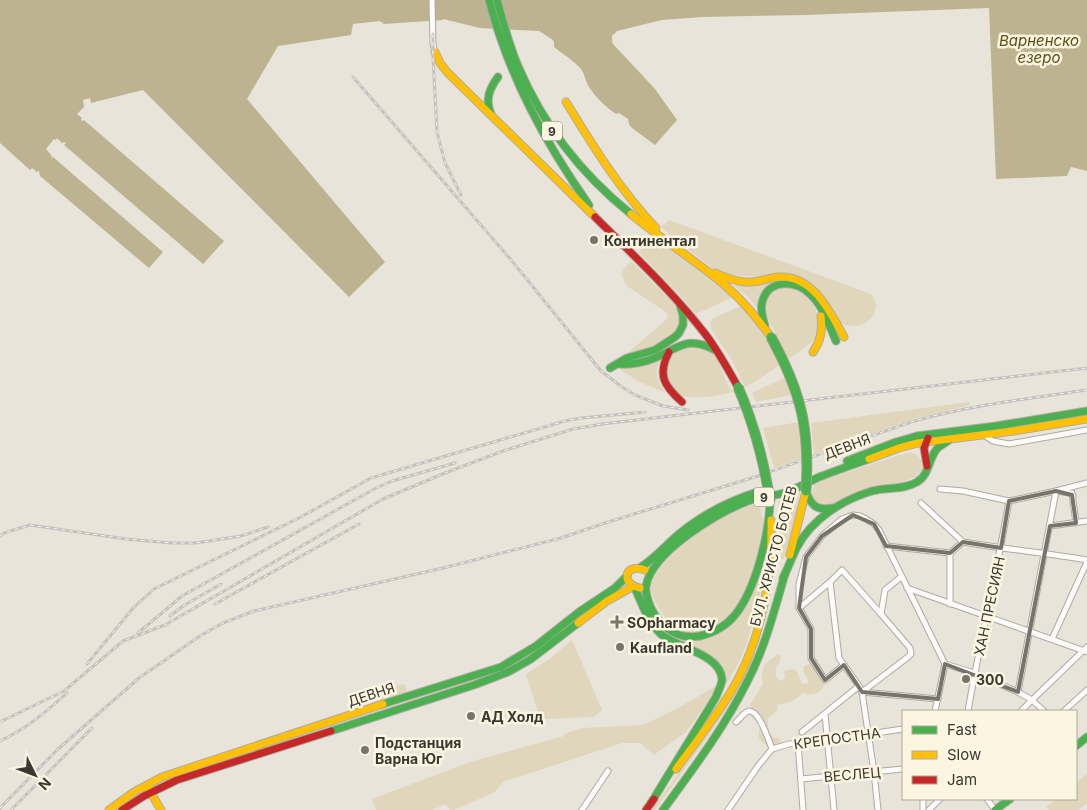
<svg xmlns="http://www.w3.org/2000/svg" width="1087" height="810" font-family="Inter,sans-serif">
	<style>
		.green { fill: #dfd6bb }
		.water { fill: #beb390 }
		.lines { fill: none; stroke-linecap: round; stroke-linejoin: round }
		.street-casing { stroke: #aeaba3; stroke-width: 7 }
		.fast-casing { stroke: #aeaba3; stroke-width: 9 }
		.slow-casing { stroke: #aeaba3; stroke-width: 9 }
		.jam-casing { stroke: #aeaba3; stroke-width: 9 }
		.street { stroke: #fcfbf9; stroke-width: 5 }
		.fast { stroke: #4caf50; stroke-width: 7 }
		.slow { stroke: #ffc107; stroke-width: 7 }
		.jam { stroke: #c62828; stroke-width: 7 }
		.rail-casing { stroke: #c3c2c0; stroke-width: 3 }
		.rail { stroke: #fcf5e1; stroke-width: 1; stroke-dasharray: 4; stroke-linecap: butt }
		.fast-bridge-casing { stroke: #a49f8c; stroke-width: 11; stroke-linecap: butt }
		.fast-bridge { stroke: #4caf50; stroke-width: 9 }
		.marked { fill: none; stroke: #77746c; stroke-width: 4; stroke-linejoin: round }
		.poi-dot { fill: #77746c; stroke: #fcf5e1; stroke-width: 2 }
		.labels { text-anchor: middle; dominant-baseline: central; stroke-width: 5; stroke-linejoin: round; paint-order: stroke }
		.shield { fill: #fcf5e1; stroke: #747165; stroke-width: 1 }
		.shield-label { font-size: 12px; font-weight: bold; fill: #3a3830 }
		.poi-label { font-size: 14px; font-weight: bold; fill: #3a3830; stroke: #fcf5e1; text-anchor: start }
		.street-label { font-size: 14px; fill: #3a3830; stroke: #fcf5e1 }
		.water-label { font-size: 15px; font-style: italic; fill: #5e4f19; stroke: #fcf5e1 }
	</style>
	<rect width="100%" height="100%" fill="#e8e4da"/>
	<g class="green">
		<path d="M669 220 871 294C886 311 864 331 846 325 830 320 823 284 803 278 798 276 792 277 788 277 774 277 759 277 745 276 737 276 726 275 719 272 713 270 708 264 703 261 689 250 674 239 661 227Z"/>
		<polygon points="653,236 714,281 733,297 696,314 678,293 639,252"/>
		<polygon points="631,261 677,307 680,321 674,334 652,348 623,357 668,318 666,312 627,286 622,276 623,270"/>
		<path d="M772 282C762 291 759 295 757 308L748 297 732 284Z"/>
		<path d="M785 287C798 290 810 296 815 308 819 317 820 330 815 339 812 343 805 347 800 351 782 363 764 377 745 387L732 360 712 331 710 325 712 319 741 306 756 324 767 339 775 333C770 322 758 304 771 293 774 289 781 288 785 287Z"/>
		<path d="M685 346C692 346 699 345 705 348 716 353 721 368 725 378 726 383 730 388 733 392 718 396 690 401 676 393 672 391 669 385 666 381L667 358 674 351Z"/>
		<path d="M661 357C655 372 655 380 665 392 649 387 635 380 621 370L623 368C639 368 647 366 661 357Z"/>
		<polygon points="786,377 792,395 756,402 752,393"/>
		<polygon points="969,402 970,405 914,419 814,454 811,423"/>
		<polygon points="799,422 803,458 774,468 763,428"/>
		<path d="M911 452C920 456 922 460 922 470L915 477 905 481 871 488 847 496 836 503 826 507C817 504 815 501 812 493L814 485 821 481 896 456Z"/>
		<polygon points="800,492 797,509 784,559 781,559 778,501"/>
		<path d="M759 503C760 513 765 521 764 531 757 557 749 595 731 615 720 627 695 639 679 631 670 626 664 616 659 608 656 603 650 593 651 587 657 554 728 510 759 503Z"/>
		<polygon points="761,565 763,565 764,571 760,594 746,646 738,664 727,683 724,681 724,674 676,641 668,632 704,639 717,635 728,627"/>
		<path d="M768 598 770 599C764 627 757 653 744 679 734 700 720 719 707 738 690 762 672 786 655 810H652L729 702 742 678Z"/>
		<polygon points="572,640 602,710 594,717 544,719 541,718 538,712 526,674 551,658"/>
		<path d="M778 654 781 656C781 662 778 663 776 667 775 670 776 674 776 677L780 681 784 679 785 675 784 672 786 670 794 669 797 672 802 684 808 683V680L804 673 803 667 811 663C815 668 821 675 823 681 826 689 818 694 811 694 810 695 804 693 803 693L793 701 778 705 777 711 768 718C767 727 769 731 773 738L777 737 781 742 780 744 768 746C759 741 757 737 760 727L750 715 752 708 750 705 763 684 762 674 764 665Z"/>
		<polygon points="404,684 407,692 352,708 368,693"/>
		<polygon points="716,686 712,696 686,732 654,755 640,743 622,743 503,782 495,792 454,810 450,810 446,804 432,810 376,810 372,799 470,762 564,736 564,734 583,728 643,725 678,708"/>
		<polygon points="1087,774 1087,803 1079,810 1049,810 1046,807 1056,799 1076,799 1076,783"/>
	</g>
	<path class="water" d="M0 0H1087V171L1071 167 1067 176 996 179 989 8 805 15 702 17 662 20 617 31 612 36V41L613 44 655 89 677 120 655 145 632 128 629 124 628 119 619 113 616 114C606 107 596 98 589 87 585 81 585 74 581 69 573 60 563 54 554 47V43L553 40 539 31 480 28 443 19V20L384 24 380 21 353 24 351 35 278 46 247 99 385 262 349 297 143 90 91 103 90 98 83 100 84 107 77 114 82 118 81 120 82 121 84 120 224 241 203 264 64 145 66 143 64 142 62 143 57 138 56 140 54 139 46 149 52 156 51 157 52 158 53 157 163 252 149 268 40 176 39 171 37 172 32 168 30 170 0 143Z"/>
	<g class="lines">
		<g class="street-casing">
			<g id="street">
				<polyline points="432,0 433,44 435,52"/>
				<polyline points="984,435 993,441 1009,444 1087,430"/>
				<polyline points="940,489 963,491 1009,501 1056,491 1087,483"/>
				<polyline points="1072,493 1076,523"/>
				<polyline points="921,503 963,542"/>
				<polyline points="1050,526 1087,521"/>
				<path d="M886 546 950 553 963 542C1004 549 1046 553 1087 560"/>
				<polyline points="950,553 950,604"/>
				<polyline points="830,582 839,658 859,686 862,692 874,772 878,810"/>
				<polyline points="907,588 1087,652"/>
				<polyline points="799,608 830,582 842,570 881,614"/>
				<polyline points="1052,639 1087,562"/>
				<polyline points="945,664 974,673 1018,692 1032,700 1044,711"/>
				<polyline points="844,665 825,680 811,658 811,629 799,608 799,584 806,557 822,536 842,519 853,515 860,516 866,519 874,524 879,530 945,664 935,711"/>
				<polyline points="862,692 908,657 911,654 910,648 881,614 885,590 901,577"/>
				<polyline points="862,692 938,699"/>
				<polyline points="1018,692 1056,491 1070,493 1073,496"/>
				<path d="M968 711C980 641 997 571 1009 501"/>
				<polyline points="1021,711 1032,700 1087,647"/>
				<polyline points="1064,711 1087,690"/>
				<polyline points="825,714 834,810"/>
				<path d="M736 722C740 719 744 712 749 711 759 710 769 741 772 749"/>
				<polyline points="802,732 859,686"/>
				<polyline points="798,743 803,810"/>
				<polyline points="772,749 789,744 828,740 903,729"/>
				<polyline points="801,779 903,769"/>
				<polyline points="923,799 923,810"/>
				<polyline points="987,799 995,810"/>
				<polyline points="582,810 608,771"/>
				<polyline points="728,810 758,766 772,749"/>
				<polyline points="929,810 940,799"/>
			</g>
		</g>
		<g class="fast-casing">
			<g id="fast">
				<path d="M489 0C509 76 544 141 589 205"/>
				<path d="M497 0C503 22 509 45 518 66 543 125 581 174 631 214"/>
				<path d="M491 114C485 100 489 89 498 77"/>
				<path d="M765 326C763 318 760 311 762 303 767 279 794 280 809 293 823 305 829 325 836 341"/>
				<path d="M619 364C632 365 645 362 657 357 681 346 689 336 715 350"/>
				<polyline points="610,368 627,358 655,350 675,337 679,333 683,325 683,315 680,305"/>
				<polyline points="847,461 896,442 917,436 996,426 1087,411"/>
				<path d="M806 491C811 506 817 511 833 508"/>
				<path d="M770 501C769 535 756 589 735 615 726 626 713 633 700 636 688 638 677 636 668 629 660 623 655 616 651 608 648 601 645 594 646 586 652 552 717 513 748 501 761 496 775 496 788 492 799 487 809 482 819 477 835 471 852 465 869 459"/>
				<path d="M641 567C655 558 666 545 679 534 702 515 729 501 757 492"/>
				<path d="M783 578C788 568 792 557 797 547 812 519 842 500 872 491 886 487 904 490 917 482 929 475 928 461 936 450 939 446 944 444 948 441"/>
				<path d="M635 588C642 604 648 623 662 635 678 648 720 654 722 679 722 685 718 691 716 697L651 803"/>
				<polyline points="383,704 501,667 536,646 579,612 615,588 627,576"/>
				<polyline points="331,731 474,685 508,672 531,659 578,623"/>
				<polyline points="1076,746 1087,737"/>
				<path d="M663 810C693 769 724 728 747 682 765 648 774 611 785 574"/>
				<polyline points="995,810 1010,799"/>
			</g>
		</g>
		<g class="slow-casing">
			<g id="slow">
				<polyline points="435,52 440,63 448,73 595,217"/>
				<path d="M566 102C593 146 620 190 656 228"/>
				<path d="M631 214C662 240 697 261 727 287 744 302 758 319 771 337"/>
				<path d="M715 273C724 277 735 281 745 282 756 283 768 278 779 277 813 275 830 312 844 337"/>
				<path d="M813 352C821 341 823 330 821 316"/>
				<polyline points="869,459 899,448 918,443 1014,431 1087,419"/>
				<polyline points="790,555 806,491"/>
				<path d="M640 588C619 584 625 562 645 570"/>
				<polyline points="578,623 607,601 632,587"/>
				<path d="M676 769C695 743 715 718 732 690 762 639 772 579 771 520"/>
				<polyline points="148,788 161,810"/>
				<polyline points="109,810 134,792 162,777 383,704"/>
			</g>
		</g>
		<g class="jam-casing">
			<g id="jam">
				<path d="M595 217C633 255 673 292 706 335 718 351 728 369 738 387"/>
				<path d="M669 352C657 375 664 386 682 402"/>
				<polyline points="927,466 924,448 928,438"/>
				<polyline points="122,810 144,796 177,780 331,731"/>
				<polyline points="646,810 654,799"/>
			</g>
		</g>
		<use href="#street" class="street"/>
		<use href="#fast" class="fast"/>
		<use href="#slow" class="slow"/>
		<use href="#jam" class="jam"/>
		<g class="rail-casing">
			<g id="rail">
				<polyline points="433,34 433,58 437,132 445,163 461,195"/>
				<polyline points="353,77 512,261 601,371 622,387 635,395 663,406 688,410"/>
				<polyline points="0,536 4,533 30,525 126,539 171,543 196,543 241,536 268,527"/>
				<polyline points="215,604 359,524"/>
				<polyline points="170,616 183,606 221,584"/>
				<polyline points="138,633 182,596 376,488 392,481 455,463"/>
				<polyline points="87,664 134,607 154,589 299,518 371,478 565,421 581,418 645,412"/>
				<polyline points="0,722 64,691 123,641 165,625 383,499 445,473 503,451 573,429 602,424 1087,368"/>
				<path d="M0 741C26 729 46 712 67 693"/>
				<path d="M0 808 57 750 139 678 200 636 223 623 254 611 443 568 561 538 608 522 755 477 911 422C969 405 1028 399 1087 390"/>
				<polyline points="11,810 92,728"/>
			</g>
		</g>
		<use href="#rail" class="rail"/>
		<g class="fast-bridge-casing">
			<g id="fast-bridge">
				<path d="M771 337C801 392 810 428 806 491"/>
				<path d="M738 387C754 424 764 461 770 501"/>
			</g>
		</g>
		<use href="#fast-bridge" class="fast-bridge"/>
	</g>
	<path class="marked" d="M1056 491 1072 495 1076 523 1050 526 1018 692 945 664 938 699 862 692 844 665 825 680 811 658V629L799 608 806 557 822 536 853 515 874 524 886 546 950 553 963 542 1001 548 1009 501Z"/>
	<g class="poi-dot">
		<circle cx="594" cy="240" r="5"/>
		<path d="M614.5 614.5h5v5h5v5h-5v5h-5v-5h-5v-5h5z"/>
		<circle cx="620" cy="647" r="5"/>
		<circle cx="966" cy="679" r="5"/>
		<circle cx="471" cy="716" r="5"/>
		<circle cx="365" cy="750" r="5"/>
	</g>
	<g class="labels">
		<g class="shield">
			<rect x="542" y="121.5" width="20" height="19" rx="4"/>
			<rect x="754" y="487.5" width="20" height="19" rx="4"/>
		</g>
		<g class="shield-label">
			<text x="552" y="131">9</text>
			<text x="764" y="497">9</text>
		</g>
		<g class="poi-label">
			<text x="604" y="240">Континентал</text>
			<text x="627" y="622">SOpharmacy</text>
			<text x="630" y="647">Kaufland</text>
			<text x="976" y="679">300</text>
			<text x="481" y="716">АД Холд</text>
			<text x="375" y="742">Подстанция<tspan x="375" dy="16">Варна Юг</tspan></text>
		</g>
		<g class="street-label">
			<text transform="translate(847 446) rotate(-21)">ДЕВНЯ</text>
			<text transform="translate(773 556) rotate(-75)">БУЛ. ХРИСТО БОТЕВ</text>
			<text transform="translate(989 606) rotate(-78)">ХАН ПРЕСИЯН</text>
			<text transform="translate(371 694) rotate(-18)">ДЕВНЯ</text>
			<text transform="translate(837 738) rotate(-8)">КРЕПОСТНА</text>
			<text transform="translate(852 774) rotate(-5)">ВЕСЛЕЦ</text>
		</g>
		<g class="water-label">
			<text x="1039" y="40">Варненско<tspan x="1039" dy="17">езеро</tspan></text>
		</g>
	</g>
	<rect x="902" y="710" width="175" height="90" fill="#fcf5e1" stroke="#aea99a"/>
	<rect x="912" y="726" width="25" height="8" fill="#4caf50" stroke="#aea99a"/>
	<text x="947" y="735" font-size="15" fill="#3a3830">Fast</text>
	<rect x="912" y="751" width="25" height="8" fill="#ffc107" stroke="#aea99a"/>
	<text x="947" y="760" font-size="15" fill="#3a3830">Slow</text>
	<rect x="912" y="776" width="25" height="8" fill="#c62828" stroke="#aea99a"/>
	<text x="947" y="785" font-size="15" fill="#3a3830">Jam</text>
	<g transform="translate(35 775) rotate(132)" stroke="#fcf5e1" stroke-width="4" paint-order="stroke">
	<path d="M0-4L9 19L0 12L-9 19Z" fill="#3a3830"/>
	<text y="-8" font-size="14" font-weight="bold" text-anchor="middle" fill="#3a3830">N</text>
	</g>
</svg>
